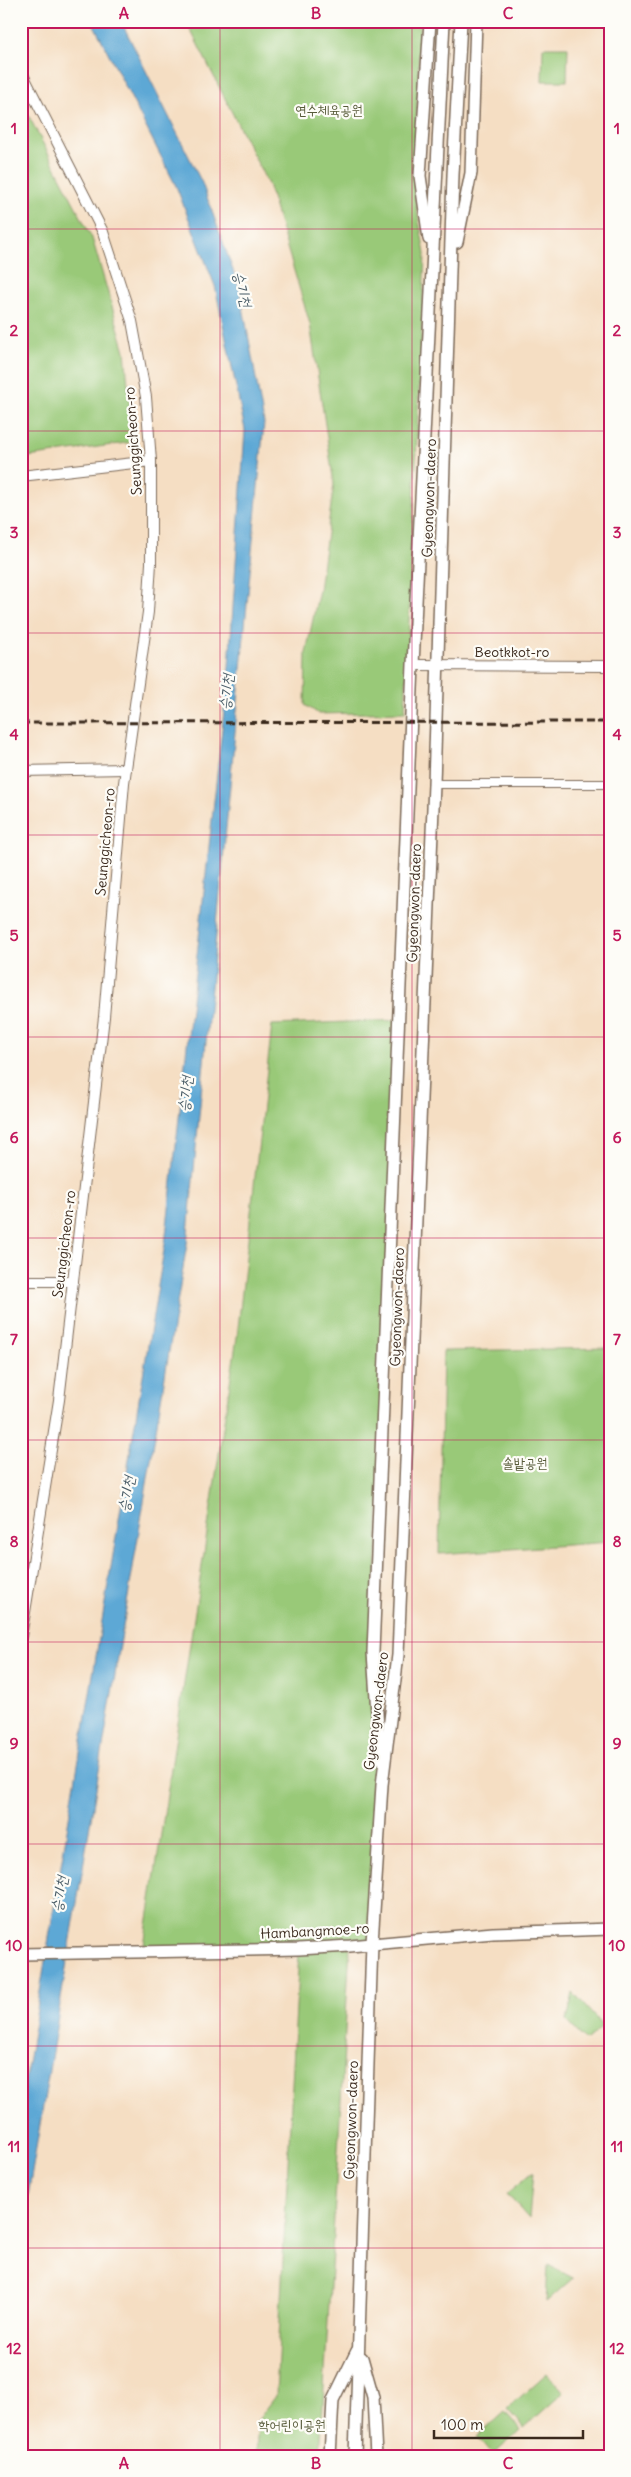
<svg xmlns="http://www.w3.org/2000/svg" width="631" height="2477" font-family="Delius,'Poor Story',sans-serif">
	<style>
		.green { fill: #99c978; stroke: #6a7a4b }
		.water { fill: #5da8d5; stroke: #4c697a }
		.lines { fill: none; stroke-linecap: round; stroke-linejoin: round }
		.minor-casing { stroke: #7c6958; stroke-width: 10 }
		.tertiary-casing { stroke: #7c6958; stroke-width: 12 }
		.secondary-casing { stroke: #7c6958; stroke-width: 14 }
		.minor { stroke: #fff; stroke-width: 8 }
		.tertiary { stroke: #fff; stroke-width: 10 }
		.secondary { stroke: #fff; stroke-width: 11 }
		.rail { stroke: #3b2a1e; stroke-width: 3; stroke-dasharray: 8 4; stroke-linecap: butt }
		.grid { fill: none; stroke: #c2185b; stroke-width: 1; stroke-opacity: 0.55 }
		.labels { text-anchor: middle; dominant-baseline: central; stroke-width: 4.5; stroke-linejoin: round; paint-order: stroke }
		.park-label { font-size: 14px; fill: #575a39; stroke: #fdfcf7 }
		.street-label { font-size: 14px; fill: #3b2a1e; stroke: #fdfcf7 }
		.water-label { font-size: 15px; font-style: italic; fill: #495c67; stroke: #fdfcf7 }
		.neatline { fill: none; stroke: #c2185b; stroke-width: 2 }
		.grid-label { font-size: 16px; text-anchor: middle; font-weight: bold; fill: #c2185b }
	</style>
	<rect width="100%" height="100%" fill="#fdfcf7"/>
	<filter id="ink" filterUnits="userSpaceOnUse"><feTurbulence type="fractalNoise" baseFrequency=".02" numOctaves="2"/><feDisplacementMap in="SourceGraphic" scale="10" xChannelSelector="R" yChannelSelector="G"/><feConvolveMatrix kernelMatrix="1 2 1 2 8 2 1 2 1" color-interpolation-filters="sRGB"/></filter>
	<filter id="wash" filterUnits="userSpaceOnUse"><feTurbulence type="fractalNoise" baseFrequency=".0096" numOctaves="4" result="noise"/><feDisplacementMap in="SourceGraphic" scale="20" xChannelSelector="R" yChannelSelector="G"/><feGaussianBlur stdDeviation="1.12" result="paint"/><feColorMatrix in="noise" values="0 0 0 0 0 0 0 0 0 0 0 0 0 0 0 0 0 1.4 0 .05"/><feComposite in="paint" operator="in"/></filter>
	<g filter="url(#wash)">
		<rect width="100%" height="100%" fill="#f5dec3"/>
		<g class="green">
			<polygon points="186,21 420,21 414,192 425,254 405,712 319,714 305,705 306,653 319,590 334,484 310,324 268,184"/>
			<polygon points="543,47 568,47 567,81 542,81"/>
			<polygon points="21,101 92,238 125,351 133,442 21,458"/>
			<polygon points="399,1020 373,1652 382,1785 372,1943 143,1952 237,1337 272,1025"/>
			<polygon points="610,1348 610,1542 439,1554 443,1351"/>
			<polygon points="350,1946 320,2456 256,2456 258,2420 276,2396 299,1949"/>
			<polygon points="573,1993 603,2026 586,2041 567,2021"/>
			<polygon points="533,2172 529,2219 507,2194"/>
			<polygon points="548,2265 573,2278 546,2302"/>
			<polygon points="547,2373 564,2392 524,2428 507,2409"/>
			<polygon points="505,2412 521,2430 493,2455 477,2437"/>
		</g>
		<polygon class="water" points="92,21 121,21 202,183 240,290 264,423 187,1244 21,2238 21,2105 165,1244 229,666 245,430 215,286 176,186"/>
	</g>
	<g filter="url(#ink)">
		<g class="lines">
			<g class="minor-casing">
				<polyline id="minor" points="434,784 610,784"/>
			</g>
			<g class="tertiary-casing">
				<g id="tertiary">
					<polyline points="21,71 103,232 132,321 146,397 151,461 151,563 148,612 124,783 104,1017 59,1400 21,1637"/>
					<polyline points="21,476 151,461"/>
					<polyline points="413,665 610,666"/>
					<polyline points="21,771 126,769"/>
					<polyline points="21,1281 73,1281"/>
				</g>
			</g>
			<g class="secondary-casing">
				<g id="secondary">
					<polyline points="429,239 420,176 430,21"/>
					<polyline points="457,242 471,173 476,21"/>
					<polyline points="380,1758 373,1652 413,665 444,21"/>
					<polyline points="21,1954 299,1949 350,1946 493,1933 610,1929"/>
					<polyline points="362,2358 373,2397 376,2456"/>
					<polyline points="330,2456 333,2400 357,2351"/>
					<polyline points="355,2456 372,1943 382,1785 398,1655 434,784 453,175 461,21"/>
				</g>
			</g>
			<use href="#minor" class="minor"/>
			<use href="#tertiary" class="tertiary"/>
			<use href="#secondary" class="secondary"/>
			<polyline class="rail" points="21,723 610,722"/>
		</g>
	</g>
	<path class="grid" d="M220 21V2456M412 21V2456M21 229H610M21 431H610M21 633H610M21 835H610M21 1037H610M21 1238H610M21 1440H610M21 1642H610M21 1844H610M21 2046H610M21 2248H610"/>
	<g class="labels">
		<g class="park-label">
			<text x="329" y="110">연수체육공원</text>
			<text x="525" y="1463">솔밭공원</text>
			<text x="292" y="2425">학어린이공원</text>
		</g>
		<g class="street-label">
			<text transform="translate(133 441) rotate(-94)">Seunggicheon-ro</text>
			<text transform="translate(429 498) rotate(-88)">Gyeongwon-daero</text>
			<text x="512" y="652">Beotkkot-ro</text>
			<text transform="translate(105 842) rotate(-85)">Seunggicheon-ro</text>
			<text transform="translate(414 903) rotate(-88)">Gyeongwon-daero</text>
			<text transform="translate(64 1244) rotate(-83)">Seunggicheon-ro</text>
			<text transform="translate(397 1307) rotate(-88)">Gyeongwon-daero</text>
			<text transform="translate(376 1711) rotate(-83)">Gyeongwon-daero</text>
			<text transform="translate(315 1931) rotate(-3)">Hambangmoe-ro</text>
			<text transform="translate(351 2120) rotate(-88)">Gyeongwon-daero</text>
		</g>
		<g class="water-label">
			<text transform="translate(243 289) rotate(76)">승기천</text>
			<text transform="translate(226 692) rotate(-84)">승기천</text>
			<text transform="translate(185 1094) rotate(-84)">승기천</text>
			<text transform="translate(126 1494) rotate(-80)">승기천</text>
			<text transform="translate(59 1894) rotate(-80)">승기천</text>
		</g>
	</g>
	<rect width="631" height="2477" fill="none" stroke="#fdfcf7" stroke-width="55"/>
	<path d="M434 2430v8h149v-8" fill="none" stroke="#3b2a1e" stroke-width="2.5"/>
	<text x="441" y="2430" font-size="15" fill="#3b2a1e" stroke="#fdfcf7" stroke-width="4" paint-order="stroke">100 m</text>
	<rect x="28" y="28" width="576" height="2422" class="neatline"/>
	<g class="grid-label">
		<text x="124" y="19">A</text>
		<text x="316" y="19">B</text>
		<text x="508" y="19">C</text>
		<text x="14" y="134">1</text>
		<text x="617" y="134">1</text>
		<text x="14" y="336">2</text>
		<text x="617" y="336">2</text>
		<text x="14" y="538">3</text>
		<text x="617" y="538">3</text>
		<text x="14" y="740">4</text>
		<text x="617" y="740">4</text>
		<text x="14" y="941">5</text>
		<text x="617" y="941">5</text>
		<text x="14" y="1143">6</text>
		<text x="617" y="1143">6</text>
		<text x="14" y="1345">7</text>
		<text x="617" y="1345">7</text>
		<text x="14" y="1547">8</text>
		<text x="617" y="1547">8</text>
		<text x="14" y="1749">9</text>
		<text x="617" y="1749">9</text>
		<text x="14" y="1951">10</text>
		<text x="617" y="1951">10</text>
		<text x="14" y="2152">11</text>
		<text x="617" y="2152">11</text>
		<text x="14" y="2354">12</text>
		<text x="617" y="2354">12</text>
		<text x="124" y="2469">A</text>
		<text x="316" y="2469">B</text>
		<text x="508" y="2469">C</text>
	</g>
</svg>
